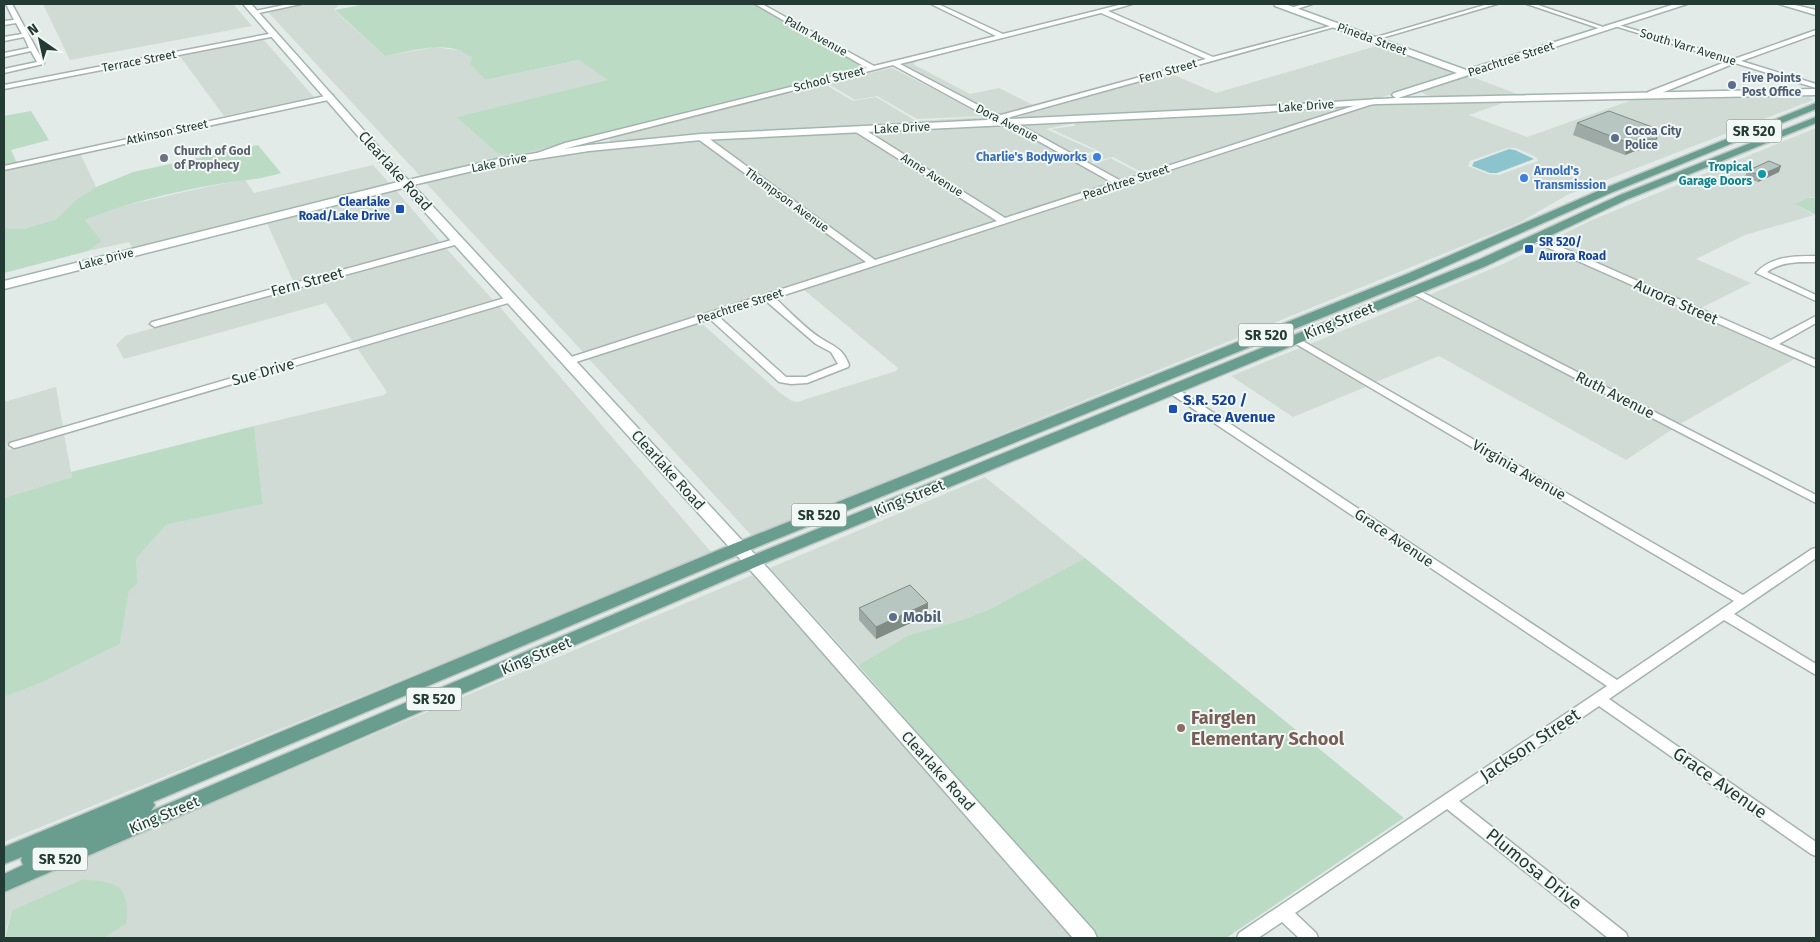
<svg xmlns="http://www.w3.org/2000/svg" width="1820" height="942" font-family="'Fira Sans',sans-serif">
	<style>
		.built { fill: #d0dbd6; fill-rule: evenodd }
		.green { fill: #bcdbc4 }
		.water { fill: #8cc4cd }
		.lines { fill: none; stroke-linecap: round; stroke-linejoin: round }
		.street-casing { stroke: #a5b3ae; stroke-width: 3 }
		.secondary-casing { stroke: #a1b6ae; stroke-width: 3 }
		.primary-casing { stroke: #c1c8c6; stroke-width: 3 }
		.street { fill: #fff; fill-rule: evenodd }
		.secondary { fill: #fff; fill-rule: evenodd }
		.primary { fill: #699e8f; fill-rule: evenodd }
		.wall { fill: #9daaa5 }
		.shaded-wall { fill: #808b86 }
		.building { fill: #b7c6c0; stroke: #808b86 }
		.service-dot { fill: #5c6f8a; stroke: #f2f8f5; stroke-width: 2 }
		.shop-dot { fill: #3f7fe0; stroke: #f2f8f5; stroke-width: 2 }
		.worship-dot { fill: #6b7280; stroke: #f2f8f5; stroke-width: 2 }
		.culture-dot { fill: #0f9aa8; stroke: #f2f8f5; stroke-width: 2 }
		.transit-dot { fill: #1a4fb4; stroke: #f2f8f5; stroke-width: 2 }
		.education-dot { fill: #8d6e63; stroke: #f2f8f5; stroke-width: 2 }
		.labels { text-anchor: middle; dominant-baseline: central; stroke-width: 4; stroke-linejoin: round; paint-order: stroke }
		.far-street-label { font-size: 12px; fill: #233b34; stroke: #f2f8f5 }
		.far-service-label { font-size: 12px; font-weight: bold; fill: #4e5e75; stroke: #f2f8f5; text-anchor: start }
		.far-worship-label { font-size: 12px; font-weight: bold; fill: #5b616d; stroke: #f2f8f5; text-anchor: start }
		.far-shop-label { font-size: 12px; font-weight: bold; fill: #366cbe; stroke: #f2f8f5; text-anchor: end }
		.far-culture-label { font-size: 12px; font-weight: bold; fill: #0d838f; stroke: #f2f8f5; text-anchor: end }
		.far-transit-label { font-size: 12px; font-weight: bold; fill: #164399; stroke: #f2f8f5; text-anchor: end }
		.shield { fill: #f2f8f5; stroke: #61746e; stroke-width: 1 }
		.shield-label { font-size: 14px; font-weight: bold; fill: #233b34 }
		.street-label { font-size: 15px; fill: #233b34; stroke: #f2f8f5 }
		.transit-label { font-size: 15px; font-weight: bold; fill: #164399; stroke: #f2f8f5; text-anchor: start }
		.service-label { font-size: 15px; font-weight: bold; fill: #4e5e75; stroke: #f2f8f5; text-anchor: start }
		.near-education-label { font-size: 18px; font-weight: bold; fill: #785e54; stroke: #f2f8f5; text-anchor: start }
		.near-street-label { font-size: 18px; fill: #233b34; stroke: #f2f8f5 }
	</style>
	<rect width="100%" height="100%" fill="#e2ebe7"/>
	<g class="built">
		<polygon points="43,4 233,4 252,26 70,60"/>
		<polygon points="306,4 340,4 334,10 385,56 434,47 464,51 472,58 486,80 580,60 609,80 456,117 497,153 867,68 599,134 527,155 421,177 267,11"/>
		<polygon points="263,39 314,97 224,116 179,55"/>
		<polygon points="1383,44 1459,73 1376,99 1234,109 1027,119 1019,116 1169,73 1216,93"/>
		<polygon points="914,60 917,61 913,64 970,94 999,88 1035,106 1001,115 996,115 899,64"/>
		<polygon points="892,68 935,90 983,116 917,119 877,96 855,100 827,83"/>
		<polygon points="1467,75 1520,95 1436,97 1426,95 1419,90"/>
		<polygon points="823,83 853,101 876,97 916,121 984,117 986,115 1001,120 611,144 609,137"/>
		<path d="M1809 97 1813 100 1567 195 1519 223 752 536 588 358 700 322 779 392 792 401 797 402 896 371 898 368 803 289 1382 102 1514 99 1469 115 1527 137 1632 100ZM1507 148H1516L1536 157 1538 161 1499 175 1488 174 1468 166 1470 161Z"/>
		<polygon points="1340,106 1343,108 1342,110 1120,181 1143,173 1113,157 1089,163 1078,157 1098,153 1099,151 1051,129 1074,126 1076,121"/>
		<polygon points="1073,121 1070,124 1046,129 1095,151 1078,156 1019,124"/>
		<polygon points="1007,124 1113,184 1005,218 867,131"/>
		<polygon points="1816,128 1816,197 1808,198 1794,204 1814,215 1745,235 1696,259 1751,283 1699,309 1547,242 1592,220"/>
		<polygon points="857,132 997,220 874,259 709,139"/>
		<polygon points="699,140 865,262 583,352 424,181 483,167 590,150"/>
		<polygon points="80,153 96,187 76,200 56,219 24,229 4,228 4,170"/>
		<polygon points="1112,158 1112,159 1139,173 1119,179 1093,164"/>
		<polygon points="373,165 390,184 133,249 129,242 88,251 102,241 85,220 114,208 211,186 245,180 254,193"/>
		<polygon points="394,188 441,243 294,283 267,223 135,255"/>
		<polygon points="1542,245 1796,358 1680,424 1429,295 1503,264"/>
		<polygon points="445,247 494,301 353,342 326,303 124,359 116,345 125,336"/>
		<polygon points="1422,298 1673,429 1626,460 1439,356 1376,382 1310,344"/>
		<polygon points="499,306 712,553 4,842 4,697 43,682 120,644 129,590 138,583 136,559 166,525 263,504 254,426 384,395 387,392 357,348"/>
		<polygon points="1302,347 1368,386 1293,417 1231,376"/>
		<polygon points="56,387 63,427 6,444 8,450 64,434 72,477 4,498 4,402"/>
		<polygon points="985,477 1085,558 990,609 965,619 909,635 858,665 770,568"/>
		<polygon points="755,574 1075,938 104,938 126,924 118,887 83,879 12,910 4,938 4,890"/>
	</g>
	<g class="green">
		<path d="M366 4H754L866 67 512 156 497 153 456 117 608 80 579 60 486 80 470 64 472 58C450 38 412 51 385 56L335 10Z"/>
		<polygon points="31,111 49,140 11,150 17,163 4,166 4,116"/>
		<path d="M258 145 281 173C259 180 236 181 213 185 170 193 125 203 85 220L102 241 88 251 4 273V228L24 229 56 219 76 200 96 187 133 172Z"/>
		<polygon points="1808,198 1816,198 1816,215 1794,204"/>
		<polygon points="254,426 263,504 166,525 136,559 138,583 129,591 120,644 43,682 4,697 4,498 72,477 71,472"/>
		<polygon points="1085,558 1404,818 1226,938 1098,938 858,665 909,635 965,619 990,609"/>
		<path d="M83 879C93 881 109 881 118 887 128 893 128 915 126 924L104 938H5L12 910Z"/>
	</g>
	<polygon class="water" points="1509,149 1515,150 1534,159 1497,173 1490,173 1472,166 1474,162"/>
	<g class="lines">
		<g class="street-casing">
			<g id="street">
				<polygon points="6,4 12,4 44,63 43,64 4,73 4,69 37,62 31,51 4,57 4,53 29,48 24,37 4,41 4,37 22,34 16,23 4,25 4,21 14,20"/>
				<polygon points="289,4 301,4 254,14 251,12"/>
				<path d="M755 4H762L874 66 996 36 931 4H938L1003 34 1123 4H1132L1108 11 1213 57 1338 24V26L1007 118 1121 181 1375 99 1382 101 775 298C787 309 808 331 822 339 835 347 843 349 849 365L848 367 807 383 791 384 779 382 710 319 573 363H565L564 361 565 359 866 262 698 139V135H704L875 260 997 221 856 132V128H862L1005 218 1113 183 999 119 990 118 893 65 571 147 533 158 529 156 565 143 867 68ZM1101 13 1206 59 1001 115 995 114 900 64ZM766 301 816 344 831 352 838 364 806 377H786L718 316Z"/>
				<polygon points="1303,4 1312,4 1291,11 1288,9"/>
				<polygon points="1488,4 1497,4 1375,40 1370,39"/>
				<polygon points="1527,4 1535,4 1609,29 1604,30"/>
				<polygon points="1615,24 1734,59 1816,30 1816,34 1741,61 1816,84 1816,88 1735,63 1654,96 1648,96 1648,92 1728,61 1615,26"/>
				<polygon points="274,33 277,35 276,36 4,89 4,85"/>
				<polygon points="330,95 333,95 333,99 4,170 4,166"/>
				<polygon points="1536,236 1771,340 1816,316 1816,323 1779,344 1816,360 1816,367 1533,241 1533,237"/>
				<polygon points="459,238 462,239 462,243 158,326 155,327 150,324 152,322"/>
				<path d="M1816 256V262C1799 262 1782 261 1767 272L1816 295V301L1756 273C1771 256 1795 256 1816 256Z"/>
				<polygon points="1414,288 1816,495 1816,503 1411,293 1411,289"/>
				<polygon points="512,296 517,299 515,301 18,447 14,448 9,445 10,443"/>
				<polygon points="1294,336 1743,595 1812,549 1816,548 1816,558 1734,614 1816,664 1816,675 1724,620 1609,699 1816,842 1816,856 1811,854 1599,706 1459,801 1626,933 1628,938 1608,938 1447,809 1295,913 1316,933 1318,938 1299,938 1282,922 1258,938 1237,938 1239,933 1607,686 1168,392 1167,390 1168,388 1176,388 1617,680 1734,601 1291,341 1289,339 1291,337"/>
			</g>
		</g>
		<g class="secondary-casing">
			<g id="secondary">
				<polygon points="243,4 251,4 408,180 498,159 589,145 701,134 1236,108 1396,98 1392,95 1394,93 1457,73 1275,6 1274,4 1285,4 1466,70 1675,4 1687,4 1398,98 1816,89 1816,95 1378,104 1236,114 701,140 589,151 498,165 413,185 773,574 1094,931 1097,938 1073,938 761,582 403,188 4,289 4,281 398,182"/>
				<polygon points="1779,4 1791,4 1816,10 1816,15"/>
			</g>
		</g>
		<g class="primary-casing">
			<polygon id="primary" points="1816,103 1816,109 1613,192 1415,280 745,552 153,802 155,805 151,811 746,558 1478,260 1620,195 1816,117 1816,123 1628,199 1486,266 758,566 4,892 4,874 23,865 21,860 22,857 4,864 4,847 733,544 1407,274 1605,188"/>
		</g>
		<use href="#street" class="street"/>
		<use href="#secondary" class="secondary"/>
		<use href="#primary" class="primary"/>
	</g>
	<g class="wall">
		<polygon points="1577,123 1657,139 1653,151 1635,151 1625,155 1573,135"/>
		<polygon points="1747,171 1779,172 1758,182 1745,177"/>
		<polygon points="859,608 928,615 876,639 859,620"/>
	</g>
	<g class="shaded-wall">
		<polygon points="1639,139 1635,151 1625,155 1629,143"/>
		<polygon points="1781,166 1779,172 1758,182 1760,175"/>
		<polygon points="928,603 928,615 876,639 876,627"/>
	</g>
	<g class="building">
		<polygon points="1609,111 1655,128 1657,139 1639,139 1629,143 1577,123"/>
		<polygon points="1769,161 1781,166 1760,175 1747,171"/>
		<polygon points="910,585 928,603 876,627 859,608"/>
	</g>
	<g class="service-dot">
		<circle cx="1732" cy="85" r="5"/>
		<circle cx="1615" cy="138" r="5"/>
		<circle cx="893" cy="617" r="5"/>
	</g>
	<g class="shop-dot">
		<circle cx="1097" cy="157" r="5"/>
		<circle cx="1524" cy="178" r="5"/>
	</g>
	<circle class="worship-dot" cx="164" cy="158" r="5"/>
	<circle class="culture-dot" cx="1762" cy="174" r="5"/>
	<g class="transit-dot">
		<rect x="395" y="204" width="10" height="10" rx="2.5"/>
		<rect x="1524" y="244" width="10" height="10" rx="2.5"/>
		<rect x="1168" y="404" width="10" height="10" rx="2.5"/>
	</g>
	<circle class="education-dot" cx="1181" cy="728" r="5"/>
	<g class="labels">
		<g class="far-street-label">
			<text transform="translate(816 36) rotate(29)">Palm Avenue</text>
			<text transform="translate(1372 39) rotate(20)">Pineda Street</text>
			<text transform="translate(1688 47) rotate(17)">South Varr Avenue</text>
			<text transform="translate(1511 59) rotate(-18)">Peachtree Street</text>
			<text transform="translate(139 61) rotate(-11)">Terrace Street</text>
			<text transform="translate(1168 71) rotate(-16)">Fern Street</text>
			<text transform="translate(829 79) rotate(-14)">School Street</text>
			<text transform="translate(1306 106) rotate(-4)">Lake Drive</text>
			<text transform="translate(1007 123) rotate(27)">Dora Avenue</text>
			<text transform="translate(902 128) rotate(-3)">Lake Drive</text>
			<text transform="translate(167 132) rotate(-12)">Atkinson Street</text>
			<text transform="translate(499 163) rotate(-11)">Lake Drive</text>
			<text transform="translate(932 175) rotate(32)">Anne Avenue</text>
			<text transform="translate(1126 182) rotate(-18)">Peachtree Street</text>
			<text transform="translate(787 200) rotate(36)">Thompson Avenue</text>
			<text transform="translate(106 259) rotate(-14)">Lake Drive</text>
			<text transform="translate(740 306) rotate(-18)">Peachtree Street</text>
		</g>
		<g class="far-service-label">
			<text x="1742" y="78">Five Points<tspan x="1742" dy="14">Post Office</tspan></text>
			<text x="1625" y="131">Cocoa City<tspan x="1625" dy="14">Police</tspan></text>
		</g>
		<g class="far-worship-label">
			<text x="174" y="151">Church of God<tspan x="174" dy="14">of Prophecy</tspan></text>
		</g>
		<g class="far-shop-label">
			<text x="1087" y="157">Charlie's Bodyworks</text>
			<text x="1534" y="171" text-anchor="start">Arnold's<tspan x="1534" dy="14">Transmission</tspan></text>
		</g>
		<g class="far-culture-label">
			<text x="1752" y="167">Tropical<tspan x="1752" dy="14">Garage Doors</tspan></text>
		</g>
		<g class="far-transit-label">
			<text x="390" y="202">Clearlake<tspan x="390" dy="14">Road/Lake Drive</tspan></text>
			<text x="1539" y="242" text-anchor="start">SR 520/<tspan x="1539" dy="14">Aurora Road</tspan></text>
		</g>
		<g class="shield">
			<rect x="1726.5" y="119.5" width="55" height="23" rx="4"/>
			<rect x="1238.5" y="323.5" width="55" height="23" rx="4"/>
			<rect x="791.5" y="503.5" width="55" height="23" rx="4"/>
			<rect x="406.5" y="687.5" width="55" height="23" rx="4"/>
			<rect x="32.5" y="847.5" width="55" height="23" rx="4"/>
		</g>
		<g class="shield-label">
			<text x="1754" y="131">SR 520</text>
			<text x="1266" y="335">SR 520</text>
			<text x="819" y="515">SR 520</text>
			<text x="434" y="699">SR 520</text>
			<text x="60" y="859">SR 520</text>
		</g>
		<g class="street-label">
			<text transform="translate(395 171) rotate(48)">Clearlake Road</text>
			<text transform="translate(307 282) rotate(-15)">Fern Street</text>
			<text transform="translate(1676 302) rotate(24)">Aurora Street</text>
			<text transform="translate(1339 321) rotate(-22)">King Street</text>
			<text transform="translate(263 372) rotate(-16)">Sue Drive</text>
			<text transform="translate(1615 395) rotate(27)">Ruth Avenue</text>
			<text transform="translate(668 470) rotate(48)">Clearlake Road</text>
			<text transform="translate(1519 470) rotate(30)">Virginia Avenue</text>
			<text transform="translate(909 498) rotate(-22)">King Street</text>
			<text transform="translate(1394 538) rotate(34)">Grace Avenue</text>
			<text transform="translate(536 656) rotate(-23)">King Street</text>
			<text transform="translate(938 771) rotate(48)">Clearlake Road</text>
			<text transform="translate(164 815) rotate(-23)">King Street</text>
		</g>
		<g class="transit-label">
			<text x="1183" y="400">S.R. 520 /<tspan x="1183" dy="17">Grace Avenue</tspan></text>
		</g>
		<g class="service-label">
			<text x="903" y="617">Mobil</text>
		</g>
		<g class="near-education-label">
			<text x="1191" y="718">Fairglen<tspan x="1191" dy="21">Elementary School</tspan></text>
		</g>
		<g class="near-street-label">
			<text transform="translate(1530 745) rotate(-34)">Jackson Street</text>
			<text transform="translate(1720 783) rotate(35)">Grace Avenue</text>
			<text transform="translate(1534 869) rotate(39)">Plumosa Drive</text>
		</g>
	</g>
	<rect width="1820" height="942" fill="none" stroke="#233b34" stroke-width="10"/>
	<g transform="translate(40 40) rotate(326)" stroke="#f2f8f5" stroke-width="4" paint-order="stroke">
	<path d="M0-4L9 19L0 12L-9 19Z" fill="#233b34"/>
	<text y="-8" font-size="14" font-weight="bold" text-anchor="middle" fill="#233b34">N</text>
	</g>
</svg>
